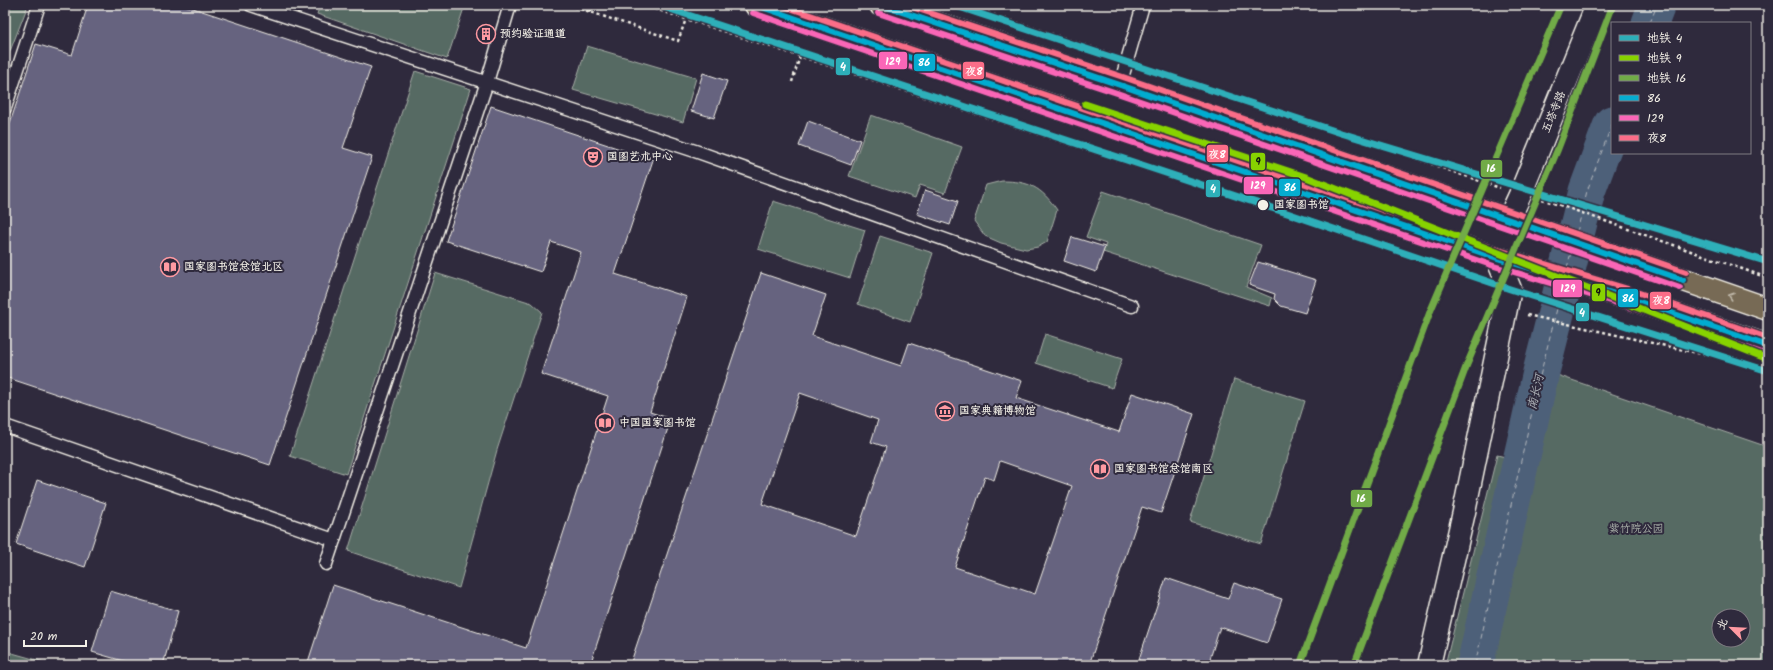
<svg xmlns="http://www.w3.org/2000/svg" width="1773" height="670" font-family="Kalam,'LXGW WenKai TC',sans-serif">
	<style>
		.green { fill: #576a63; stroke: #a6aea6; fill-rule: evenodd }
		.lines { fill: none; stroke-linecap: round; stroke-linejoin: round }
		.river { stroke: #4e6079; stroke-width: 37 }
		.ferry { stroke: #b2b7bc; stroke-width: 1; stroke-dasharray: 5 4; stroke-linecap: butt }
		.building { fill: #66647f; stroke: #f4f1e8; fill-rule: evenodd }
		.lane-casing { stroke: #f4f1e8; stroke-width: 15 }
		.street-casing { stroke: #f4f1e8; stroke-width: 25 }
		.primary-casing { stroke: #f4f1e8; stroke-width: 25 }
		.path { stroke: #f4f1e8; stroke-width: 2.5; stroke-dasharray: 3 3; stroke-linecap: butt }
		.lane { stroke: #2f2a3d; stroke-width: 12 }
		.street { stroke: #2f2a3d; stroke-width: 22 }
		.primary { stroke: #776a54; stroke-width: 22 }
		.bus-1-casing { stroke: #2f2a3d; stroke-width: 9 }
		.bus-2-casing { stroke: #2f2a3d; stroke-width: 9 }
		.bus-3-casing { stroke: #2f2a3d; stroke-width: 9 }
		.bus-1 { stroke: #06acd0; stroke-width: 6 }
		.bus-2 { stroke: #fa66b7; stroke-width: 6 }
		.bus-3 { stroke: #fb6d88; stroke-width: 6 }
		.metro-1-casing { stroke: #2f2a3d; stroke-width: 10 }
		.metro-2-casing { stroke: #2f2a3d; stroke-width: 10 }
		.metro-3-casing { stroke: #2f2a3d; stroke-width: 10 }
		.metro-1 { stroke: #2dafb9; stroke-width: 7 }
		.metro-2 { stroke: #87d300; stroke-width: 7 }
		.metro-3 { stroke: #71ab47; stroke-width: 7 }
		.oneway { stroke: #c2bbad }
		.stop-dot { fill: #f4f1e8; stroke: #2f2a3d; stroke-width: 1.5 }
		.labels { text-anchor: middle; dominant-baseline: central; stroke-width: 4; stroke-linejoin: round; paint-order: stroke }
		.poi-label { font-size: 11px; font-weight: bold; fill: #f4f1e8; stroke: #2f2a3d; text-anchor: start }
		.street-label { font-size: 11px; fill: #f4f1e8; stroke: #2f2a3d }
		.stop-label { font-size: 11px; font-weight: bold; fill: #f4f1e8; stroke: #2f2a3d; text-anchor: start }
		.park-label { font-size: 11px; fill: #adb4ac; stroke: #2f2a3d }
		.water-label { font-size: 12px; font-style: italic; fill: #b2b7bc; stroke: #2f2a3d }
		.line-badge { stroke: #2f2a3d; stroke-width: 1.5 }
		.badge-label { font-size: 11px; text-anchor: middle; font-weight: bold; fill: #fff }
		.pale-badge-label { font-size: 11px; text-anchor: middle; font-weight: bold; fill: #111 }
	</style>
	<rect width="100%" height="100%" fill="#2f2a3d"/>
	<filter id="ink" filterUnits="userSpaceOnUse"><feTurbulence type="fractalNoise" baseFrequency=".025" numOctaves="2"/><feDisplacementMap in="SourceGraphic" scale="8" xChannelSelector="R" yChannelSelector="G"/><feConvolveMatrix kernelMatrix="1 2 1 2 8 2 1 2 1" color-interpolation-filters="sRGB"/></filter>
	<g filter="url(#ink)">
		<g class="green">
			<polygon points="5,5 28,5 5,64"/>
			<polygon points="320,5 465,5 447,59 317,14"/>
			<polygon points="587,46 696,78 683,122 573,90"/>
			<polygon points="415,71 471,89 346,474 290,456"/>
			<polygon points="871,115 962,147 945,193 920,185 915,198 849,176"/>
			<path d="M1002 181C1029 181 1041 187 1057 210L1047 242 1038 247 1026 249 1001 243 985 236 974 221 986 185Z"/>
			<polygon points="1103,191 1261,245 1246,287 1272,298 1270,306 1103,252 1106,244 1086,237"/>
			<polygon points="773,201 865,230 850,278 758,249"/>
			<polygon points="880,236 933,253 910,322 858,304"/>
			<polygon points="435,273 532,303 542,312 497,450 459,588 348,551"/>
			<polygon points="1045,334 1122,359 1112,388 1036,363"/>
			<path d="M1557 375 1768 447V665H1445L1497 455 1536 464ZM1719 616H1743V640H1719Z"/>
			<polygon points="1234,379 1305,401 1261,544 1190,522"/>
			<polygon points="5,651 55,665 5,665"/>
		</g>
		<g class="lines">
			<g class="river">
				<polyline points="1650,23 1657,5"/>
				<polyline points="1475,665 1541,372 1587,191 1612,124"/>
			</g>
			<g class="ferry">
				<polyline points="1650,23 1657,5"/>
				<polyline points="1577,232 1587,191 1612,124"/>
				<polyline points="1567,268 1571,252"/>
				<polyline points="1475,665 1541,372 1562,289"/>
			</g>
		</g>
		<g class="building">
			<polygon points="88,5 184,5 371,67 343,148 372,157 270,465 5,377 5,138 36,44 72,55"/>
			<polygon points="703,73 727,81 714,118 691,111"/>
			<polygon points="491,106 653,160 615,274 687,297 650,412 671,419 590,665 307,665 333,585 526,648 608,396 541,374 581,252 551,242 541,272 446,241"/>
			<polygon points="808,121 860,140 851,165 799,146"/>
			<polygon points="925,190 958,201 950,225 917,214"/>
			<polygon points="1072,237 1105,247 1096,272 1064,261"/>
			<polygon points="1258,262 1316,280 1305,313 1281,306 1274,299 1275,294 1249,285"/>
			<path d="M761 273 826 295 812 336 901 366 909 343 1022 381 1016 398 1119 432 1132 393 1194 414 1161 513 1142 507 1089 665H630ZM800 393 878 420 871 442 886 447 856 536 762 504ZM1000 461 1072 486 1035 594 955 567 985 477 994 480Z"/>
			<polygon points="37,480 106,503 85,567 16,544"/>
			<polygon points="1166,578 1228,599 1234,583 1282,599 1267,643 1220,627 1208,665 1137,665"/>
			<polygon points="110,591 178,611 163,665 137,665 92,652"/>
		</g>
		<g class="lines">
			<g class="lane-casing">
				<g id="lane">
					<polyline points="251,5 695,151 1132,306"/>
					<polyline points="1120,85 1143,5"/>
					<polyline points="5,108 39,5"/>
					<polyline points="5,426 334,540"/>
					<polyline points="326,564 487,82 510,5"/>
				</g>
			</g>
			<g class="street-casing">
				<g id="street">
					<polyline points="1509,219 1520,195 1597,5"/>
					<polyline points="1429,665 1464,512 1510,289 1497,258"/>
				</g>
			</g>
			<g class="primary-casing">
				<g id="primary">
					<polyline points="756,5 1497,258 1625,297 1768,346"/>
					<polyline points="881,5 1120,85 1768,309"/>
				</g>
			</g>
			<g class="path">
				<polyline points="569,5 678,41 686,19"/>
				<polyline points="643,5 1483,280"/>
				<polyline points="965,5 1113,54"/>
				<polyline points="590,12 592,5"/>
				<polyline points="1142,64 1500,188"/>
				<polyline points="792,82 800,56"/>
				<polyline points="1542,199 1768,278"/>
				<polyline points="1527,315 1742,363 1768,370"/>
			</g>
			<use href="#lane" class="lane"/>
			<use href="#street" class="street"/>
			<use href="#primary" class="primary"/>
			<g class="bus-1-casing">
				<g id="bus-1">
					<polyline points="756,5 1497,258 1625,297 1768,346"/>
					<polyline points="881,5 1120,85 1683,280"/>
				</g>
			</g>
			<g class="bus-2-casing">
				<g id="bus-2">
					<polyline points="753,13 1494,266 1623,305 1765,354"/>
					<polyline points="878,13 1117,93 1680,288"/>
				</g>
			</g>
			<g class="bus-3-casing">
				<g id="bus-3">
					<polyline points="781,5 1499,250 1628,289 1768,338"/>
					<polyline points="906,5 1123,77 1686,272"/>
				</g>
			</g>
			<use href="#bus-1" class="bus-1"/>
			<use href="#bus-2" class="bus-2"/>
			<use href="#bus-3" class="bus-3"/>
			<g class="metro-1-casing">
				<g id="metro-1">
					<polyline points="658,5 1290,214 1510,289 1768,371"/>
					<polyline points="953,5 1341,133 1768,262"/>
				</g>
			</g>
			<g class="metro-2-casing">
				<polyline id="metro-2" points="1085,104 1306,177 1768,359"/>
			</g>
			<g class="metro-3-casing">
				<g id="metro-3">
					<polyline points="1300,665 1430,312 1561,5"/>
					<polyline points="1354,665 1466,367 1557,151 1613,5"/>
				</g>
			</g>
			<use href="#metro-1" class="metro-1"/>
			<use href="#metro-2" class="metro-2"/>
			<use href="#metro-3" class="metro-3"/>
		</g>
		<defs><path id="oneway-chevron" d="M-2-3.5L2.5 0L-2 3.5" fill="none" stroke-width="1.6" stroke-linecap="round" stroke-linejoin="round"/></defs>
		<use class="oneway" href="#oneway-chevron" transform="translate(1731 296) rotate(-161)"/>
	</g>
	<defs>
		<g id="building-ring" transform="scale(1)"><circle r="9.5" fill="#2f2a3d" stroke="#ff9aa2" stroke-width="1.5"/><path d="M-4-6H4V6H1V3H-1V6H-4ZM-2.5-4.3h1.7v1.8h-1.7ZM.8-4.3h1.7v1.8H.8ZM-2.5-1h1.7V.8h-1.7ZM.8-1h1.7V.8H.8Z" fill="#ff9aa2"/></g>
		<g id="theatre-ring" transform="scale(1)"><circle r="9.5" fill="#2f2a3d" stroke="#ff9aa2" stroke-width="1.5"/><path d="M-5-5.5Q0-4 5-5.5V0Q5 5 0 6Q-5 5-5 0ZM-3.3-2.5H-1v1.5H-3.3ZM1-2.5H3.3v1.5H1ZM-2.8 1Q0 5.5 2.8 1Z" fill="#ff9aa2"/></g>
		<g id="library-ring" transform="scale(1)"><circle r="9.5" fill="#2f2a3d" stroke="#ff9aa2" stroke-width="1.5"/><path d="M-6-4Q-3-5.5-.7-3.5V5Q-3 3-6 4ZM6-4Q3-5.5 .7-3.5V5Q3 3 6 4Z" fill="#ff9aa2"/></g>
		<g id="museum-ring" transform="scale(1)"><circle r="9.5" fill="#2f2a3d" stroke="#ff9aa2" stroke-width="1.5"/><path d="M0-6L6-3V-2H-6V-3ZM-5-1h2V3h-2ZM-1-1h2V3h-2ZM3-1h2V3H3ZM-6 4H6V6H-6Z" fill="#ff9aa2"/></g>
	</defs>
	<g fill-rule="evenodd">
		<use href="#building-ring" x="486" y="34"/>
		<use href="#theatre-ring" x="593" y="157"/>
		<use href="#library-ring" x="170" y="267"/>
		<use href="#museum-ring" x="945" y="411"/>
		<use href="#library-ring" x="605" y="423"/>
		<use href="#library-ring" x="1100" y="469"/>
	</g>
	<circle class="stop-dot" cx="1263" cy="205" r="6"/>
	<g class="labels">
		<g class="poi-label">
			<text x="500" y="34">预约验证通道</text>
			<text x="607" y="157">国图艺术中心</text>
			<text x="184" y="267">国家图书馆总馆北区</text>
			<text x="959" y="411">国家典籍博物馆</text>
			<text x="619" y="423">中国国家图书馆</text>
			<text x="1114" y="469">国家图书馆总馆南区</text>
		</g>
		<g class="street-label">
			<text transform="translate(1554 112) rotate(-68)">五塔寺路</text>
		</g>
		<g class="stop-label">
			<text x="1274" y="205">国家图书馆</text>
		</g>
		<g class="park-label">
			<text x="1636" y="529">紫竹院公园</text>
		</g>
		<g class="water-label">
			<text transform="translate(1536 392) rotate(-77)">南长河</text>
		</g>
	</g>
	<g class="line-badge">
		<rect x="878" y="51" width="30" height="19" rx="4" fill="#fa66b7"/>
		<rect x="913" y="53" width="23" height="19" rx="4" fill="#06acd0"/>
		<rect x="835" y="57" width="16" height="19" rx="4" fill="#2dafb9"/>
		<rect x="962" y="61" width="23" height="19" rx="4" fill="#fb6d88"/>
		<rect x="1206" y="144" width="23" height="19" rx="4" fill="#fb6d88"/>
		<rect x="1250" y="152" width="16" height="19" rx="4" fill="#87d300"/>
		<rect x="1480" y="159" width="23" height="19" rx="4" fill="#71ab47"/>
		<rect x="1243" y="176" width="31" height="19" rx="4" fill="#fa66b7"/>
		<rect x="1278" y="178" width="23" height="19" rx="4" fill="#06acd0"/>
		<rect x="1205" y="179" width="16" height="19" rx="4" fill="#2dafb9"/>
		<rect x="1552" y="279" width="31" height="19" rx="4" fill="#fa66b7"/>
		<rect x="1591" y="283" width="15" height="19" rx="4" fill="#87d300"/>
		<rect x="1617" y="288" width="22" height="20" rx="4" fill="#06acd0"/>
		<rect x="1649" y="291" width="23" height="19" rx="4" fill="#fb6d88"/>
		<rect x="1575" y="302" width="15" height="20" rx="4" fill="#2dafb9"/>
		<rect x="1350" y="489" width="23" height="19" rx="4" fill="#71ab47"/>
	</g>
	<g class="badge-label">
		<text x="893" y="65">129</text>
		<text x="924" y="66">86</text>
		<text x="843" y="70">4</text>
		<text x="974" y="75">夜8</text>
		<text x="1217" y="158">夜8</text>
		<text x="1491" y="172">16</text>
		<text x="1258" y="189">129</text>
		<text x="1290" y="191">86</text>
		<text x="1213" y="192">4</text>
		<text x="1568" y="292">129</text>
		<text x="1628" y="302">86</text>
		<text x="1661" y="304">夜8</text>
		<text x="1582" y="316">4</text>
		<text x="1361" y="502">16</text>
	</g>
	<g class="pale-badge-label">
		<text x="1258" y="165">9</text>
		<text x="1598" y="296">9</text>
	</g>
	<rect width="1773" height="670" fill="none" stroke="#2f2a3d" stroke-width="20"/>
	<rect x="10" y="10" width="1753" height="650" fill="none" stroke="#f4f1e8" stroke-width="1.5" filter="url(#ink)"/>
	<rect x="1611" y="22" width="140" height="132" fill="#2f2a3d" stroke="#7e7a81"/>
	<rect x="1619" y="35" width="20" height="6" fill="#2dafb9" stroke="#7e7a81"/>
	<text x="1647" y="42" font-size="12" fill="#f4f1e8">地铁 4</text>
	<rect x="1619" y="55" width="20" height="6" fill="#87d300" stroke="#7e7a81"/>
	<text x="1647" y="62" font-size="12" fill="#f4f1e8">地铁 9</text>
	<rect x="1619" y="75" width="20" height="6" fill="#71ab47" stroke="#7e7a81"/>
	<text x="1647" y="82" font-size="12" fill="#f4f1e8">地铁 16</text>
	<rect x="1619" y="95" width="20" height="6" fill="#06acd0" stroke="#7e7a81"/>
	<text x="1647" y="102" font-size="12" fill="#f4f1e8">86</text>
	<rect x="1619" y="115" width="20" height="6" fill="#fa66b7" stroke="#7e7a81"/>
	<text x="1647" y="122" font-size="12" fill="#f4f1e8">129</text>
	<rect x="1619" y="135" width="20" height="6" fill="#fb6d88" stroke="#7e7a81"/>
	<text x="1647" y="142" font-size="12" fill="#f4f1e8">夜8</text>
	<g transform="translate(1731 628) rotate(294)"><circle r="19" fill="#2f2a3d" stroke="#7e7a81"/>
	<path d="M0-3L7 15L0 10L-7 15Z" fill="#ff9aa2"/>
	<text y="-6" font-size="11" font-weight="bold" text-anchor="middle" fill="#f4f1e8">北</text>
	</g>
	<path d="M24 640v6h62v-6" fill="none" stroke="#f4f1e8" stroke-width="2"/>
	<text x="30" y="640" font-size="12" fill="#f4f1e8" stroke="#2f2a3d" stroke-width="3" paint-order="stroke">20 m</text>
</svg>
